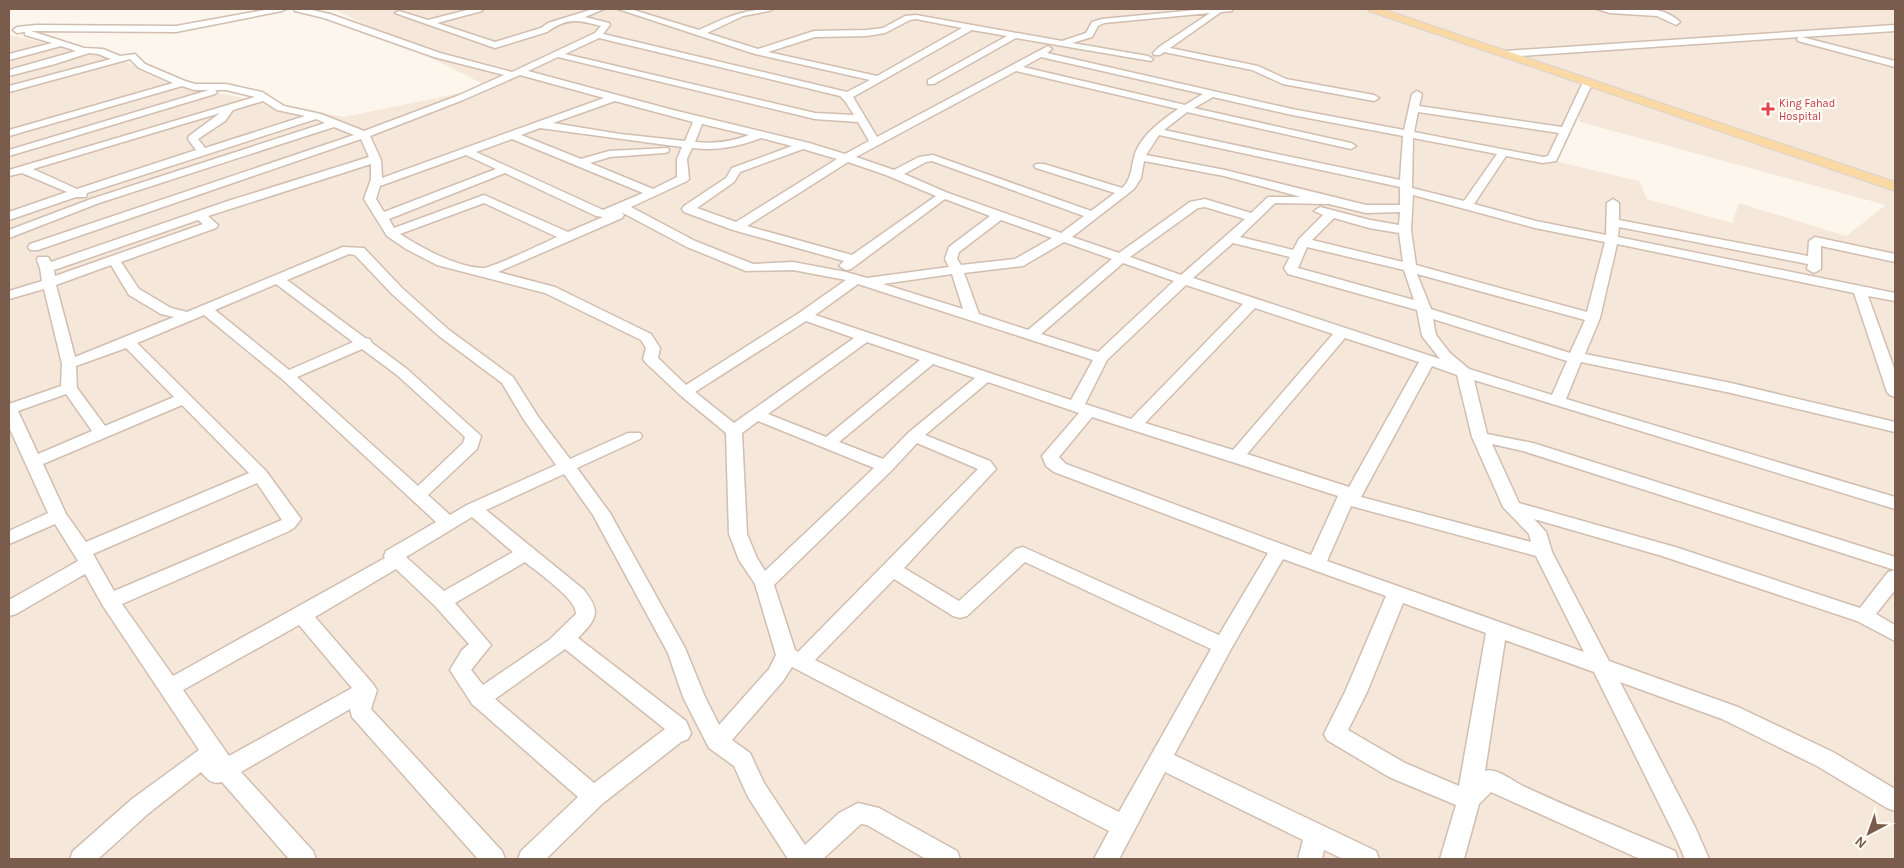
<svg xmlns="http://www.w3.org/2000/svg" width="1904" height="868" font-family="Karla,sans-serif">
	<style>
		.residential { fill: #f5e8da; fill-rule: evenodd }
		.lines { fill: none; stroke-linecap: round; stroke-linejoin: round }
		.minor-casing { stroke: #d1beb0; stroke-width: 3 }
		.major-casing { stroke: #dad1cd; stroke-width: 2 }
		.minor { fill: #fff; fill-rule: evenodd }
		.major { fill: #fbd9a5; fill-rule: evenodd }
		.health-dot { fill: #e0444e; stroke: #fffaf3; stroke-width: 2 }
		.labels { text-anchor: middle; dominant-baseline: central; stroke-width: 4.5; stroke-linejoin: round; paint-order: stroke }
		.far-health-label { font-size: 11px; fill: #be3a42; stroke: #fffaf3; text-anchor: start }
	</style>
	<rect width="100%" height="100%" fill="#fdf6ec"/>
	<path class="residential" d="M334 9H1895V859H9V35L105 55 212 92 344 117 489 87ZM1579 113 1580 122 1886 205 1846 236 1739 203 1732 223 1647 199 1639 181 1546 159 1550 150Z"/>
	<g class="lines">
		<g class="minor-casing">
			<g id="minor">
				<path d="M270 9H286L282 11 176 32 31 31 84 48 103 49 120 56 135 54 145 64 185 81 195 84H226L262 92 284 106 321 114 364 131 457 96 504 75 434 57 324 18 295 11 294 9H307L330 14 440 53 512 72 595 33 601 26C578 20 568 17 547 32L495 48 395 13 399 11 428 20 471 9H483L482 11 437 23 495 42 541 28 548 23 593 9H604L585 17 609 23 610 25 603 34 847 92 870 80 755 54 618 9H630L699 30C725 18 743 9 773 9L769 11 743 16 707 33 758 49 814 31 867 30 883 28 905 16 916 15 1062 41 1086 33 1092 22 1102 19 1206 9H1233L1232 11 1221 12 1170 48 1258 66 1286 79 1374 95 1379 98 1374 101 1283 84 1252 70 1164 52 1160 55H1154L1153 53 1159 47 1210 13 1104 23 1098 26 1092 37 1072 43 1148 56 1153 59 1151 61 1016 38 934 84H928V80L1007 36 972 30 853 97 877 137 1048 46 1052 49 1047 53 1292 109 1404 130 1412 94 1417 91 1422 94 1419 106 1562 127 1583 82 1588 79 1591 80 1593 82 1556 161 1543 163 1506 156 1474 204 1536 221 1606 235 1607 203 1613 199 1619 203V220L1808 256 1809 241 1815 237 1895 254V262L1821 246V269L1814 273 1807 269 1808 264 1619 227 1618 237 1895 293V301L1868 296 1895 371V397L1890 395 1887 392 1854 293 1617 244 1600 318 1585 354 1731 383 1895 422V432L1731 393 1581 362 1566 399 1895 497V509L1474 380 1487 434 1533 443 1895 557V590L1876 614 1895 625V641L1857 621 1662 556 1534 519 1546 532 1552 552 1609 661 1738 707 1833 752 1895 789V811L1887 808 1817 766 1722 719 1620 682 1695 827 1709 859H1685L1676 838 1594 672 1505 640 1485 771C1495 767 1513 781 1523 786 1572 809 1624 829 1675 851L1678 859H1640L1491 792 1479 804 1464 859H1440L1456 805 1389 777 1327 740 1324 734 1345 692 1386 596 1283 559 1231 649 1174 755 1376 851 1379 859H1343L1324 850 1322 859H1298L1303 840 1165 772 1119 859H1094L1109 831 792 667 783 681 732 740 750 753 764 783 805 845 839 813 858 803 879 808 957 851 960 859H926L867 825 861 824 823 859H788L748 797 734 766 709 748 683 697 668 653 593 515 564 474 486 510 583 589C601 611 598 618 578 638L686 721 691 733 688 739 681 742 602 804 546 859H518L521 851 578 797 472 704 450 670 462 650 469 644 435 606 396 569 315 617 373 684 377 690 371 709 502 851 505 859H478L352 717 350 709 241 772 313 851 316 859H289L222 782C212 785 207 779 201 772L149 813 98 859H70L73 851 132 799 199 750 103 606 85 574 16 614 9 616V600L78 561 55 524 9 544V531L48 513 9 427V404L61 386 62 364 44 289 9 299V291L42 281 40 268 37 260 38 257H48L51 262 228 201 369 157 361 139 38 250H30L28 247 30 244 354 135 334 127 99 203 9 238V230L91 199 325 123 316 119 87 193 86 197H76L9 220V212L67 192 22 173 9 176V170L255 97 226 90H215L217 92 215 94 9 156V150L209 90H194L182 86 9 136V130L173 83 139 68 130 59 9 92V86L111 59 98 54 89 53 55 64 9 76V70L76 51 61 46 9 60V54L52 43 25 35V32L17 33 13 30 17 27 36 25 176 26ZM916 19 962 28 877 76 768 52 815 37 867 36 885 33 910 20ZM599 38 840 96 845 101 854 115 815 113 565 54ZM558 57 815 119 858 122 869 141 845 154 809 143 673 110 528 71ZM1041 57 1203 94 1185 105 1023 67ZM1016 71 1178 109C1162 120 1144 133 1136 151 1131 163 1133 179 1122 188L1044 164H1036L1034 166 1036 168 1115 193 1091 211 933 155 919 157 894 170 856 157ZM520 75 604 98 382 178 381 160 370 136 463 100ZM1213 97 1292 115 1403 136 1400 180 1164 130 1187 112 1351 149 1356 146 1351 143 1194 108ZM263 101 277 110 305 116 205 148 198 139 225 121 233 110ZM615 101 693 122 685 141 620 134 553 123ZM1418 112 1559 133 1548 156 1543 157 1414 132ZM220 113 189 136 188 139 196 150 77 189 33 169ZM702 124 749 135C731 142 715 144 695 142ZM540 128 682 147 677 159V177L653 189 590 163 610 157 664 153 668 152 669 150 668 148 609 151 581 159 521 135ZM1159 135 1400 187V205H1366L1225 170 1146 155ZM761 138 792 146 732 168 726 178 684 206 682 209 684 212 733 230 844 261 839 266 846 270 851 269 945 199 990 216 949 247 945 259 949 267 867 278 846 272 793 262 753 264 695 241 631 207 687 181 689 179 687 159 692 148C717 151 737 147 761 138ZM1413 138 1497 154 1464 201 1412 188ZM512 139 643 193 603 210 476 152ZM803 149 837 159 736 222 697 208 734 182 740 172ZM466 155 496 169 384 212 376 199 380 186ZM932 161 1084 216 1061 233 948 193 904 174 926 162ZM1144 161 1224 176 1301 197H1268L1251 213 1205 199 1190 202 1119 253 1072 237 1134 189 1141 178ZM848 162 886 175 936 196 852 255 747 226ZM371 164V179L364 199 387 236 406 249 437 265 545 293 641 340 646 348 643 359 645 362 680 395 726 433 729 534 739 560 755 584 776 655 769 669 719 725 705 697 685 648 610 513 577 468 640 439 642 436 640 433H628L570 459 539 418 513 377 449 330 402 288 364 248 343 247 187 312 171 308 139 289 121 262 216 228 218 225 208 216ZM505 173 596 216 603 217 568 232 484 195 394 228 389 219ZM1413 195 1535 228 1605 242 1587 312 1416 265 1411 230ZM484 203 557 237C546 242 490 269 482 268 456 267 422 248 400 234ZM1275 203 1329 204 1366 213 1400 212 1399 225 1370 220 1320 207 1314 211 1323 215 1299 239 1293 250 1240 237ZM1205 207 1245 219 1181 275 1130 257 1198 208ZM621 212 687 247 746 271 793 270 846 280 799 313 686 385 658 358 660 348 651 334 555 287 498 272 622 218 624 215ZM1334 218 1369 228 1399 233 1403 262 1312 240ZM198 220 203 224 55 276 54 270ZM1001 220 1052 238 1015 259 961 265 957 259 959 252ZM1064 242 1112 259 1028 330 979 314 964 273 1023 266ZM1233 243 1290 257 1284 268 1288 274 1417 310 1422 336 1440 359 1193 278ZM1307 247 1404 270 1414 300 1298 268ZM349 254 355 255 392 294 439 336 502 383 524 420 556 465 467 505 450 515 428 495 477 449 481 436 407 369 372 343 370 339 365 338 287 280ZM1123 263 1174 281 1098 352 1041 334ZM111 265 129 295 161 314 174 317 75 357 56 285ZM952 274 963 309 883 284ZM1417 274 1585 320 1570 353 1431 309ZM276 284 353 342 289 370 215 310ZM858 284 1093 360 1071 400 815 315ZM1186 285 1243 304 1131 419 1085 404 1107 360ZM1255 308 1333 334 1233 450 1145 423ZM204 315 282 379 436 522 386 551 384 556 385 558 173 676 122 604 287 532 294 528 301 519 266 471 137 343ZM1433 319 1567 361 1552 395 1469 369 1450 353 1436 335ZM806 321 854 338 734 423 695 392ZM1345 338 1419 362 1349 487 1247 454ZM867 342 920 360 826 437 768 414ZM126 348 174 397 105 426 77 388 76 366ZM362 349 397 375 465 437 463 443 418 486 297 377ZM933 364 975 378 908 433 883 459 839 442ZM1432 366 1457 375 1472 437 1503 507 1529 534 1531 542 1361 497ZM988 382 1079 413 1042 456 1046 466 1054 472 1268 553 1219 635 1023 547 1016 549 959 601 904 568 996 469 990 461 925 435ZM66 394 92 431 38 454 18 411ZM182 405 249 473 86 542 66 514 43 464ZM1092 417 1338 496 1311 555 1066 464 1059 457ZM758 421 874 468 765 571 757 558 747 534 742 433ZM917 443 978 469 798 652 795 650 774 585 892 470ZM1492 444 1523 451 1895 570 1888 572 1860 608 1675 547 1519 503ZM257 483 282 520 114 591 93 554ZM1351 506 1536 556 1584 652 1327 561ZM472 517 513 552 444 591 406 557ZM525 562C537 572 577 599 576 614L549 640 483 685 471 670 491 645 455 603ZM1025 562 1211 649 1119 812 815 660 894 579 953 616 960 618 967 616ZM1403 603 1486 633 1459 786 1405 763 1348 730 1367 692ZM299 625 352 688 229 756 183 690ZM565 649 665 729 594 783 495 699Z"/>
				<path d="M1597 9C1622 7 1661 3 1680 22L1676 25 1657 16 1610 13Z"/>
				<polygon points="1895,25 1895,31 1802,37 1895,61 1895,67 1798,41 1797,39 1799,37 1505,57 1501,54 1505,51"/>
			</g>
		</g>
		<g class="major-casing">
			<polygon id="major" points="1368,9 1382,9 1895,182 1895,191 1369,11"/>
		</g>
		<use href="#minor" class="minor"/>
		<use href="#major" class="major"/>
	</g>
	<path class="health-dot" d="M1765.5 101.5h5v5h5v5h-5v5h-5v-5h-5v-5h5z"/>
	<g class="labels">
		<g class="far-health-label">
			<text x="1779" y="103">King Fahad<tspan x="1779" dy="13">Hospital</tspan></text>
		</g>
	</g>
	<rect width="1904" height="868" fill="none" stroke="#7a5c4d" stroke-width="20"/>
	<g transform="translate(1869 833) rotate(221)" stroke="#fffaf3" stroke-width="4" paint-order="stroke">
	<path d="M0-4L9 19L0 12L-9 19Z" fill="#7a5c4d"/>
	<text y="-8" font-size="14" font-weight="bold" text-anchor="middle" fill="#7a5c4d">N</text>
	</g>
</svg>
